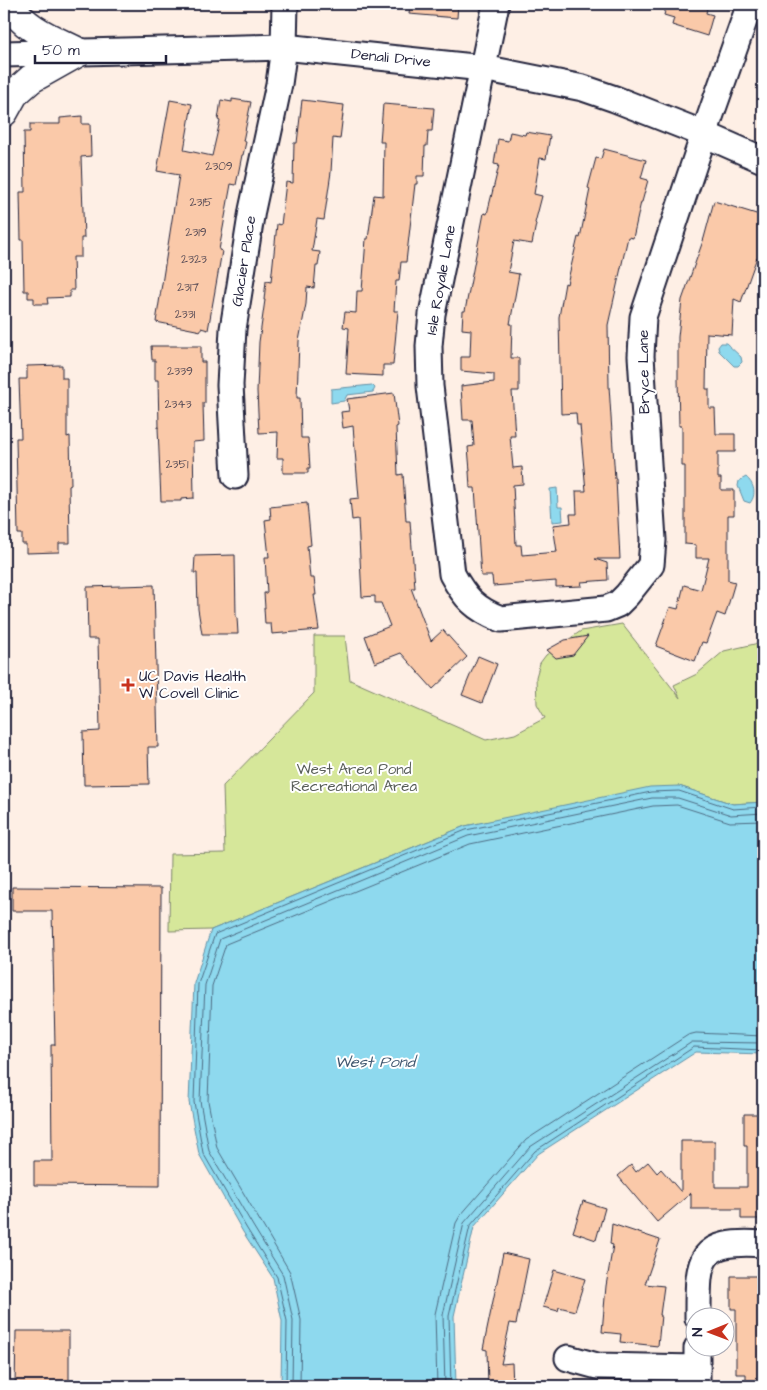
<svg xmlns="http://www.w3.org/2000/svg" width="767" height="1390" font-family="'Architects Daughter',sans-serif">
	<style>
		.green { fill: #d6e79a; stroke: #7c846a }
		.water { fill: #8ed9ee; stroke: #6390a6 }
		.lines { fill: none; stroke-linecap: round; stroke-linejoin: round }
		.shore { stroke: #4d6b83; stroke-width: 1 }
		.building { fill: #fac9a9; stroke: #22223b }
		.minor-casing { stroke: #22223b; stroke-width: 29 }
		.major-casing { stroke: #22223b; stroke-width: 31 }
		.minor { stroke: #fff; stroke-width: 25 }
		.major { stroke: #fff; stroke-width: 28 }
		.poi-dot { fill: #c8321e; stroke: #fff; stroke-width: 2 }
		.labels { text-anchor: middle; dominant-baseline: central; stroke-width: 4; stroke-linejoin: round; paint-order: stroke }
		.number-label { font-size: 12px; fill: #584c56 }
		.street-label { font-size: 15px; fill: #22223b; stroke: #fff }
		.poi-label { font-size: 15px; fill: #22223b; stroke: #fff; text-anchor: start }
		.park-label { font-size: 15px; fill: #585d58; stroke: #fff }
		.water-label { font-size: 16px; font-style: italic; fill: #425971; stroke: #fff }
	</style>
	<rect width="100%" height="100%" fill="#feefe5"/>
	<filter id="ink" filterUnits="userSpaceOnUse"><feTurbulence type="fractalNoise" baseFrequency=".02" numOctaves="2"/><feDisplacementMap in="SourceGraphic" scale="10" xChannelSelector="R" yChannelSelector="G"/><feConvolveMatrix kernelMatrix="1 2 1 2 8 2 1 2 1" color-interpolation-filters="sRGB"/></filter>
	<g filter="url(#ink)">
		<polygon class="green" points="622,624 680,698 674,685 697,674 724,651 763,642 763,802 733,804 679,786 465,826 211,930 169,931 170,854 225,853 223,786 314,693 314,636 345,636 350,680 486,740 515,734 545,718 537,704 536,677 540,663 546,655 581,631"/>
		<g class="water">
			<polygon points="721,343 726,343 741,357 742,362 738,366 734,366 719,351 718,347"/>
			<polygon points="372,385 375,388 373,392 347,395 344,401 331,403 331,389"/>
			<path d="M746 477C754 484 757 494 750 503L744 501 738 486 739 481Z"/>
			<polygon points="557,488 558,507 562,507 563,521 552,522 550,489"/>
			<polygon points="679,786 733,804 763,802 763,1054 696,1052 538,1154 474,1227 454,1316 456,1386 281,1386 282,1321 273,1278 243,1232 199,1154 189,1102 194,983 211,930 465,826 650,787"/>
		</g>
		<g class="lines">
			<g class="shore">
				<polyline points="286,1386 287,1321 277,1277 247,1229 203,1153 194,1102 198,984 215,934 466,830 651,792 679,791 733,809 763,807"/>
				<polyline points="292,1386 293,1320 283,1275 253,1226 209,1151 200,1101 205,985 220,939 468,836 652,798 678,798 731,815 763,813"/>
				<polyline points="300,1386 301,1320 290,1272 217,1148 208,1101 212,986 226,944 470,844 653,806 677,805 730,822 763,821"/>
				<polyline points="437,1386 435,1314 456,1223 460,1216 526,1140 688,1035 696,1033 763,1036"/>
				<polyline points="445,1386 443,1315 464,1223 530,1147 692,1042 763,1043"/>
				<polyline points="451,1386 449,1316 470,1226 535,1151 694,1047 763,1050"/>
			</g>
		</g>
		<g class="building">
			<polygon points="410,4 458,4 457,18 409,14"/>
			<polygon points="667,4 708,4 706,13 713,15 707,36 672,25 674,18 664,15"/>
			<polygon points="232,99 251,102 243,141 246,142 243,155 242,155 236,185 231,184 219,250 222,251 208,330 201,328 201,331 156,322 179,175 157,171 170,100 192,104 184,150 212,156 220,121 218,120 221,100 232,102"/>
			<polygon points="302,100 344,105 340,139 333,138 331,172 324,220 317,219 312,251 320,252 318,266 316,266 314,288 307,287 306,304 299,341 297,398 300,398 301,438 308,438 310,468 308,468 308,473 283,473 283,458 277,458 278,432 259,433 257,391 259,342 265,300 264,300 266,281 271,282 277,224 281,225 286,182 293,183 294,143 297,143"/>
			<polygon points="383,104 434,108 432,131 428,131 427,146 425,146 424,176 417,176 417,184 415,184 406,262 401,262 399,281 396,281 394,311 398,311 393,365 383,365 383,376 346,374 349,328 343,327 345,312 356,313 357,291 362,291 366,239 368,239 374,195 383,196 384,142 380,142"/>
			<polygon points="82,116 82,124 90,124 91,156 81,157 84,238 81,238 81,257 73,257 74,290 70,290 70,297 47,298 48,304 34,304 34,298 28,298 28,291 24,291 23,240 21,240 20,192 25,192 24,132 30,132 30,124 60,124 60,118"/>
			<polygon points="510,132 525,135 526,132 550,136 546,159 540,158 534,194 542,196 535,223 536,224 532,244 514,241 508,272 519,274 510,324 512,324 511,358 519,358 519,391 512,391 515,436 510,436 513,468 522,467 523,484 513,485 516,545 521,545 522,555 557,552 553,525 571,523 570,514 577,514 576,491 586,491 580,425 577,425 576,413 561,414 559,317 565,283 567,284 578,237 580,238 590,189 588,188 596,158 601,159 604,149 646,160 641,178 648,180 642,202 641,202 633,238 628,237 608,325 609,386 615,479 616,479 620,559 595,559 607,563 608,580 581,582 582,586 556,587 556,581 493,586 492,576 481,576 475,488 470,488 469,471 470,471 468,447 474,446 472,420 463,420 461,386 494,382 494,374 461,371 461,357 470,357 471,330 462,329 463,311 465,311 484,213 487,214 499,165 494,164 498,139 508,141"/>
			<polygon points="714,201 763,216 763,259 757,257 741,302 734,299 732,335 707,333 706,389 709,389 709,408 715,408 716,434 735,434 735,452 718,452 718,478 721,478 721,490 734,490 734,515 728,515 728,580 735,582 725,616 717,613 706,643 702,642 695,661 656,646 670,607 678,609 684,585 701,590 709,558 696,558 696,545 685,544 685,466 682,466 682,426 679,426 678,379 678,337 682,300 704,238"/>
			<polygon points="151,346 201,346 201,362 205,362 205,403 203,403 204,441 193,442 194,498 181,499 181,501 161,501 158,427 159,427 158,380 155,380 155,360 152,360"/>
			<polygon points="62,365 62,378 67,378 67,437 70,436 71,485 69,486 70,543 59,543 59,552 26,553 26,544 22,544 22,534 18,534 16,438 21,438 19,379 27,379 27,366"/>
			<polygon points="394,393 398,426 396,427 398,475 403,474 406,521 410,521 415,588 411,588 431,641 443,630 467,657 433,689 401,653 375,663 365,636 390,626 381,603 375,603 375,596 362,597 358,519 352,520 350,499 359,498 353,426 343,428 341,412 349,411 347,399"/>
			<polygon points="307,503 311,545 307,546 310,578 314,578 316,595 314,595 319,630 272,634 271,624 265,624 264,608 265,608 264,593 267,593 265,557 269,557 265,520 271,519 270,507"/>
			<polygon points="235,555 236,617 237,617 238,634 202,634 198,609 197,573 194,573 195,556"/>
			<polygon points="154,585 158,747 148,747 149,784 84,785 83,732 100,731 98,639 88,639 87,587"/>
			<polygon points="588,636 573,655 556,658 547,650 565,640"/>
			<polygon points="478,656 497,664 482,703 462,695"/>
			<polygon points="12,887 161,888 160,1186 34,1185 34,1161 52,1161 51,1045 55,1045 52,911 12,911"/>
			<polygon points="744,1114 763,1114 763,1219 741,1219 741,1209 691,1209 691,1193 657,1222 618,1176 631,1165 636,1172 648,1162 657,1173 661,1169 681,1192 681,1141 715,1141 715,1187 747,1187 747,1146 744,1146"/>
			<polygon points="583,1201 605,1208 596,1240 573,1232"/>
			<polygon points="612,1224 660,1240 645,1284 664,1286 660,1315 661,1315 658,1346 620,1342 621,1334 602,1332 606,1286 613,1245 610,1244"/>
			<polygon points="503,1253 529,1259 516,1324 510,1323 501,1364 512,1363 513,1386 488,1386 487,1350 483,1349"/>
			<polygon points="554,1270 585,1279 575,1311 559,1307 558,1311 543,1307"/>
			<polygon points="731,1276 763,1276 763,1386 746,1386 746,1374 736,1374 736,1309 731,1309"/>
			<polygon points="16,1331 69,1331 69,1386 15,1386"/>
		</g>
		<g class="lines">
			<g class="minor-casing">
				<g id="minor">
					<path d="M496 4 432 314 429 346 430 386 452 574C465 598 475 609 501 619L606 609 618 604 627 595 651 565 653 540 641 356 643 317 704 134 750 4"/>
					<polyline points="4,54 284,47 483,68 583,88 615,99 704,134 763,160"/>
					<polyline points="235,476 230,385 233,329 252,210 279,84 284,47 285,4"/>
					<path d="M698 1318C698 1260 696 1239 763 1244"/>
					<polyline points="568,1358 597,1366 697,1368"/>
					<polyline points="697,1386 697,1348"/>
				</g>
			</g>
			<g class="major-casing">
				<g id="major">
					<path d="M10 4C23 29 55 40 79 52"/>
					<polyline points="4,112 14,94 31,79 79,52"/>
				</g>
			</g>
			<use href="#minor" class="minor"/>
			<use href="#major" class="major"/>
		</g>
	</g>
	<path class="poi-dot" d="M125.5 677.5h5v5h5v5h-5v5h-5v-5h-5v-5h5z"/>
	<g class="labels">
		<g class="number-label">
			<text x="219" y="166">2309</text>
			<text x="201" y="202">2315</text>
			<text x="196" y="232">2319</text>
			<text x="194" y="259">2323</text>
			<text x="188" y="287">2317</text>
			<text x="185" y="314">2331</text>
			<text x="180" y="371">2339</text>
			<text x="178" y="404">2343</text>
			<text x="177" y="464">2351</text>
		</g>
		<g class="street-label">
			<text transform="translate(391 58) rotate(6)">Denali Drive</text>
			<text transform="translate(244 261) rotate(-81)">Glacier Place</text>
			<text transform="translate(441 280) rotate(-80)">Isle Royale Lane</text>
			<text transform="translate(644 372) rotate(-91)">Bryce Lane</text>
		</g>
		<g class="poi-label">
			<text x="139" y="676">UC Davis Health<tspan x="139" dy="17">W Covell Clinic</tspan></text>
		</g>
		<g class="park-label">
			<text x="354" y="769">West Area Pond<tspan x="354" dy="17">Recreational Area</tspan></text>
		</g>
		<g class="water-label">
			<text x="375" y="1062">West Pond</text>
		</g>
	</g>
	<rect width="767" height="1390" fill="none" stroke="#fff" stroke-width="20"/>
	<rect x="10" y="10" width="747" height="1370" fill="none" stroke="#22223b" stroke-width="2" filter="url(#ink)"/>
	<g transform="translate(710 1332) rotate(269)"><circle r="24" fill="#ffffff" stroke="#a7a7b1"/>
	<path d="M0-4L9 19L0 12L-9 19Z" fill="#c8321e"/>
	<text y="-8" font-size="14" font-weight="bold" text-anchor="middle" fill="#22223b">N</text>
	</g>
	<path d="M35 55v8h131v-8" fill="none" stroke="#22223b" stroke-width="2.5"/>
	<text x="42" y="55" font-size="15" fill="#22223b" stroke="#ffffff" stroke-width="4" paint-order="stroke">50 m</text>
</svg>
